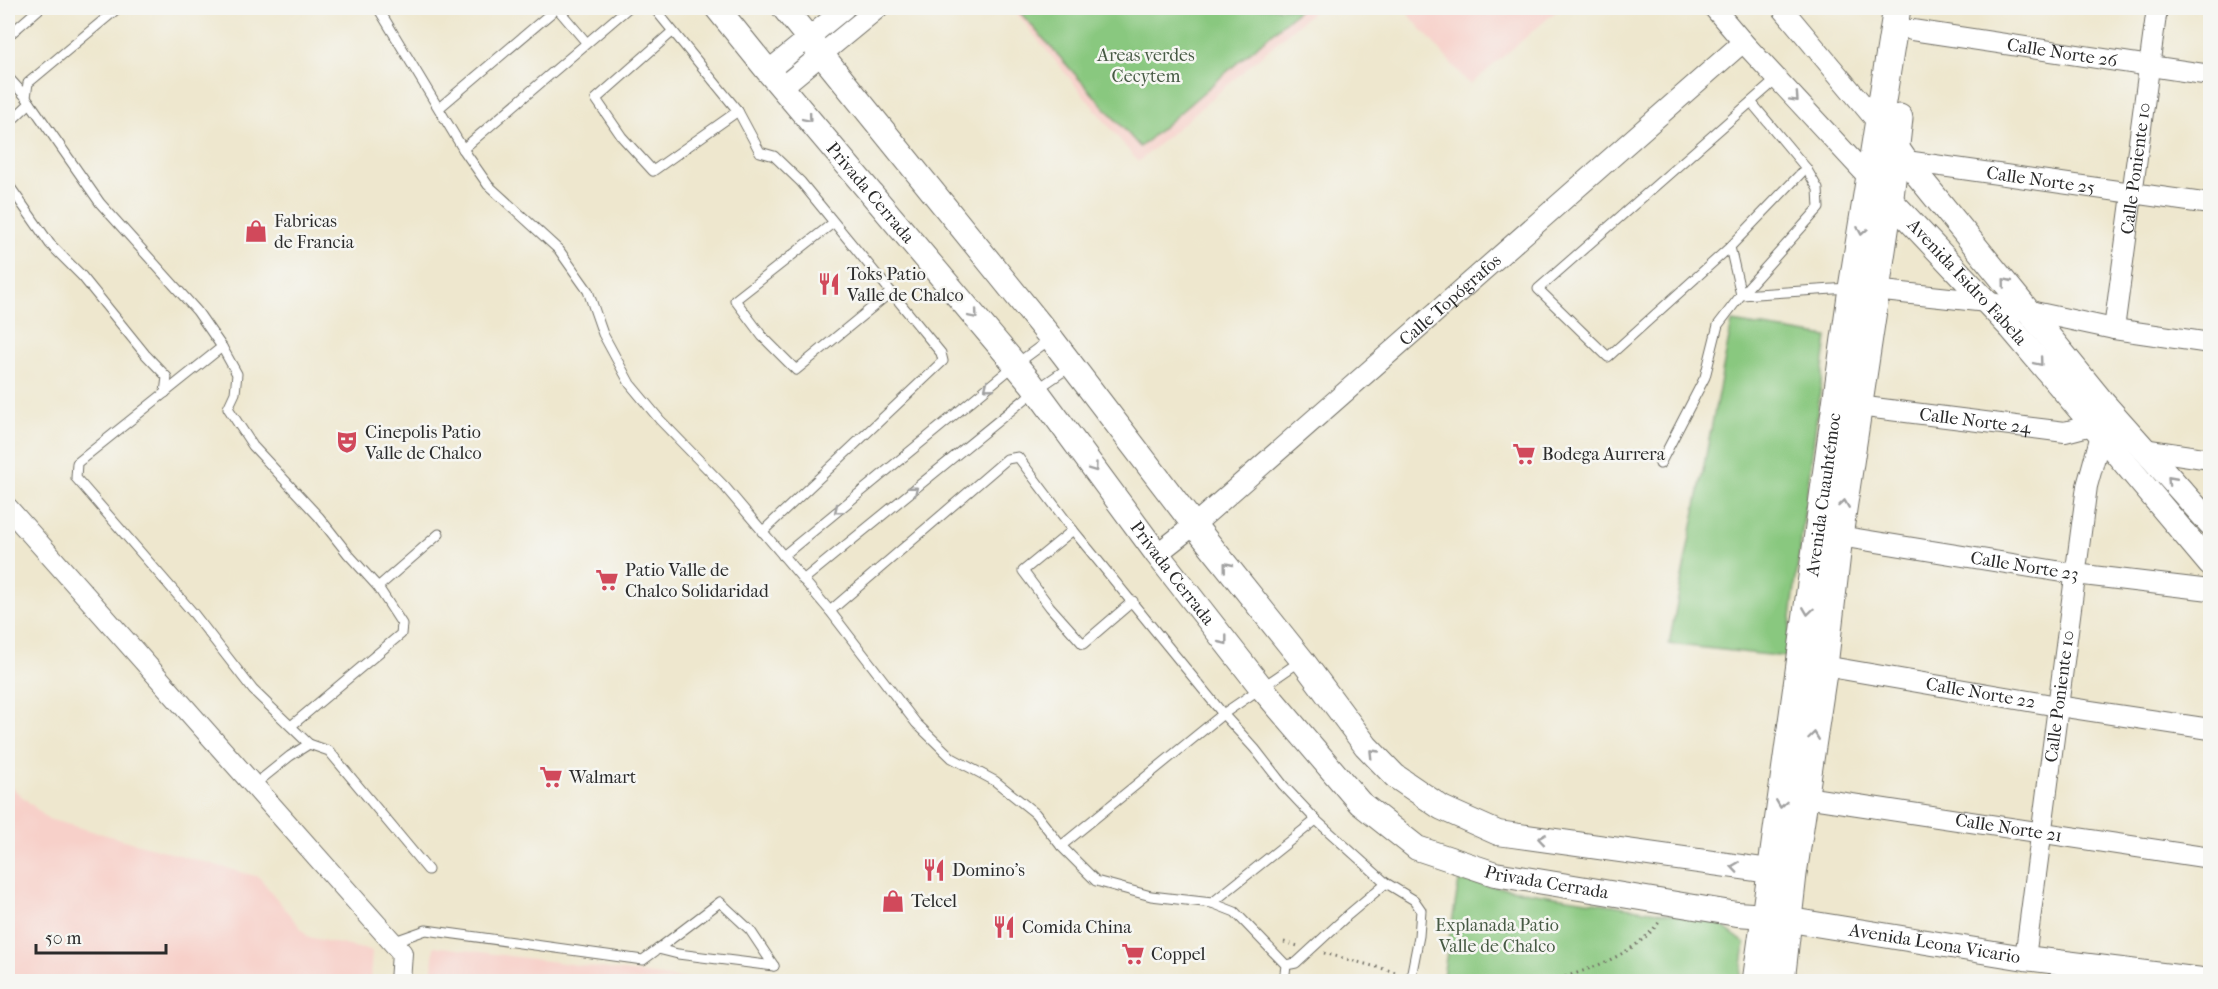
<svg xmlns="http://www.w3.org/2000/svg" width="2218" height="989" font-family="'IM FELL French Canon',serif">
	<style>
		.built { fill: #f7d0c9 }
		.green { fill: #89c87f; stroke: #5a7a55; stroke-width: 1.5 }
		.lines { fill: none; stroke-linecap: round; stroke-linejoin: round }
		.service-casing { stroke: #6f6d64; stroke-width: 11 }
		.minor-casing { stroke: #6f6d64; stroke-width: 22 }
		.tertiary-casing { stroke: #6f6d64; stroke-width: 26 }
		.secondary-casing { stroke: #6f6d64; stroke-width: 29 }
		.path { stroke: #6f6d64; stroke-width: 3; stroke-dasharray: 1.5 4.5; stroke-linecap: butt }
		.service { stroke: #fff; stroke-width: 9 }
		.minor { stroke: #fff; stroke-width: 20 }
		.tertiary { stroke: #fff; stroke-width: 24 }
		.secondary { stroke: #fff; stroke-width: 27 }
		.oneway { stroke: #a0a0a0 }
		.labels { text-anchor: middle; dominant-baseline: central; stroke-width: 5; stroke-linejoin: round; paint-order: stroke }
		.street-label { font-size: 18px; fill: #2b2b2b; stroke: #f6f6f2 }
		.park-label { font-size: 18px; fill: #475a44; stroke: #f6f6f2 }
		.poi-label { font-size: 18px; fill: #2b2b2b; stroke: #f6f6f2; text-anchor: start }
	</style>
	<rect width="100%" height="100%" fill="#f6f6f2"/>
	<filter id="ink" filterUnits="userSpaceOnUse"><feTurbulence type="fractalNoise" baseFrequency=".0167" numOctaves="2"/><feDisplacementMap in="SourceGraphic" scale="12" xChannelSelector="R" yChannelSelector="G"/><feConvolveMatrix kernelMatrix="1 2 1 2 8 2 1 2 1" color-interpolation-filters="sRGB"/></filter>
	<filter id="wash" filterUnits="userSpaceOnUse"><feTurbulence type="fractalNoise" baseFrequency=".008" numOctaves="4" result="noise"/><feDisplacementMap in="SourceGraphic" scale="24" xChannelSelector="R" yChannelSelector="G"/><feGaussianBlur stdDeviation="1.35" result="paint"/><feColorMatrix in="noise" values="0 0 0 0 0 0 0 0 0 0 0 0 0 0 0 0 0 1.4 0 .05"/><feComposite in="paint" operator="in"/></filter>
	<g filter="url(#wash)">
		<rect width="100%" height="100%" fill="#eee7ce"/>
		<g class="built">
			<polygon points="1012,8 1317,8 1138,162"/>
			<polygon points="1403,8 1560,8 1470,85"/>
			<polygon points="8,784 48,819 259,877 308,937 372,951 370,981 8,981"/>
			<polygon points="434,946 699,981 431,981"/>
		</g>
		<g class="green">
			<polygon points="1016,8 1301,8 1140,147"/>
			<polygon points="1732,322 1827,337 1786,657 1669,644"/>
			<polygon points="1459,881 1715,921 1745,943 1740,981 1442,982"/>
		</g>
	</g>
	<g filter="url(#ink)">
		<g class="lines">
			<g class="service-casing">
				<g id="service">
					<polyline points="118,8 28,83 26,97 100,203 197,311 222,347 237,374 235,393 228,408 253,446 319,517 348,554 378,587 402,624 401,634 291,726"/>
					<polyline points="378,8 463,149 488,185 559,250 588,291 603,334 630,384 660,420 725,487 830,611 916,723 952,758 995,781 1035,813 1061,846 1096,881 1151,896 1212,903 1235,912 1286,965 1284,982"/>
					<polyline points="557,8 586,42"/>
					<polyline points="654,8 738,111 760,152 774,156 801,182 941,353 943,361 762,532"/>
					<polyline points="672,32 596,99 622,137 653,171 738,111"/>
					<polyline points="8,36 40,8"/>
					<polyline points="8,77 26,97"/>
					<polyline points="439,108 557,8"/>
					<polyline points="8,124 30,103"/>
					<polyline points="463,149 628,8"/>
					<polyline points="8,184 50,244 82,276 145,354 167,377 165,393"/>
					<polyline points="833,223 735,300 762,336 796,370 891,292"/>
					<polyline points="1730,247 1608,357 1538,289 1777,79"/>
					<polyline points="1741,295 1730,247 1806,168"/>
					<polyline points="1741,295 1849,288"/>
					<polyline points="222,347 77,463 76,478 194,614 253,690 309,744"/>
					<polyline points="1660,464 1705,377 1718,325 1741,295 1819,208 1818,189 1806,168 1751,102"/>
					<polyline points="1073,530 1023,571 1050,607 1083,644 1133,601"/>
					<polyline points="783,556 1015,365 1049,340"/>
					<polyline points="803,580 1036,390 1071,366"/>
					<polyline points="378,587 439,534"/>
					<polyline points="830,611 1007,459 1018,457 1073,530 1223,714 1255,749 1283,785 1316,820 1386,883 1414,900 1421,910 1419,936 1410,982"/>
					<polyline points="254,785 290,756 309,744 329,751 428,870"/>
					<polyline points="1061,846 1223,714 1302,660"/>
					<polyline points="1212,903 1316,820"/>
					<polyline points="392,942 426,930 643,960 658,949 678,954 774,966"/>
					<polyline points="658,949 720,902 750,930 774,966"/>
					<polyline points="1286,965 1296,963 1348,915 1386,883"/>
				</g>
			</g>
			<g class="minor-casing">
				<g id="minor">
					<polyline points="1714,8 1743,42 1871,180"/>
					<polyline points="1782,8 1879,124"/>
					<path id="s1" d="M1912 30 2210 75"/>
					<polyline points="768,71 845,8"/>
					<polyline points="782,87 878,8"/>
					<path id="s2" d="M1906 161 2210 204"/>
					<polyline points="1874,290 1987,302 2114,329 2210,343"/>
					<path id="s3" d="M2114 329 2157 8"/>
					<path id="s4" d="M1858 406 2065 432 2092 425"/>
					<polyline points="2143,449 2210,459"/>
					<polyline points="8,508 402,953 400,982"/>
					<path id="s5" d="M1839 536 2075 574 2210 590"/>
					<path id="s6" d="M1157 554 1194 525 1743 42"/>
					<path id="s7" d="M1824 666 2058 706 2210 729"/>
					<path id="s8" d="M1805 797 2210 858"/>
					<path id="s9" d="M2025 958 2087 486 2101 435"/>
				</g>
			</g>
			<g class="tertiary-casing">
				<g id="tertiary">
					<path id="s10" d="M717 8 768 71 1031 383 1157 554 1261 687 1360 803 1417 848 1495 874 1737 914 1766 916 2025 958 2210 981"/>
					<polyline points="784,8 1051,338 1194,525 1302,660 1366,746 1395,776 1442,808 1498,833 1791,874"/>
					<polyline points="1888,135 1906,161 2104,404 2210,523"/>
					<path id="s11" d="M1879 188 2012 329 2210 564"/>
				</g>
			</g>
			<g class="secondary-casing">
				<g id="secondary">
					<path id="s12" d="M1756 982 1852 288 1897 8"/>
					<polyline points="1781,982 1793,874 1824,666 1839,536 1890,197 1899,118"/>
				</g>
			</g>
			<g class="path">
				<polyline points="1284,942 1298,946"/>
				<polyline points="1324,953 1399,973"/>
				<polyline points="1423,979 1431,982"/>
				<path d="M1548 982C1588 970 1634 956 1660 921"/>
			</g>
			<use href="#service" class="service"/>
			<use href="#minor" class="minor"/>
			<use href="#tertiary" class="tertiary"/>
			<use href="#secondary" class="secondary"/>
		</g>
		<defs><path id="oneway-chevron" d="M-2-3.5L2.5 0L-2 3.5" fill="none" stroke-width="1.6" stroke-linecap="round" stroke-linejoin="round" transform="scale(1.5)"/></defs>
		<g class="oneway">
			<use href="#oneway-chevron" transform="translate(1795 98) rotate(47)"/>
			<use href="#oneway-chevron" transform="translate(808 118) rotate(50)"/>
			<use href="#oneway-chevron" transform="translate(1862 231) rotate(100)"/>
			<use href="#oneway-chevron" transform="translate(2006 282) rotate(-129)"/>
			<use href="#oneway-chevron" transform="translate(974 315) rotate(50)"/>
			<use href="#oneway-chevron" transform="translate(2039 362) rotate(50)"/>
			<use href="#oneway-chevron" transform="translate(988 387) rotate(141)"/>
			<use href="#oneway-chevron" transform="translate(1094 468) rotate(54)"/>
			<use href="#oneway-chevron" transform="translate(2171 480) rotate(-132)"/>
			<use href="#oneway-chevron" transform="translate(914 490) rotate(-39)"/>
			<use href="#oneway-chevron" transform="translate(1844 504) rotate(-82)"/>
			<use href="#oneway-chevron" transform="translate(838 510) rotate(141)"/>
			<use href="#oneway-chevron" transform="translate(1227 566) rotate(-129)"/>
			<use href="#oneway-chevron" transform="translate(1808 611) rotate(98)"/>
			<use href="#oneway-chevron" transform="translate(1224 641) rotate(52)"/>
			<use href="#oneway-chevron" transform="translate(1814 736) rotate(-82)"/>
			<use href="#oneway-chevron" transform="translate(1373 753) rotate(-134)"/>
			<use href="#oneway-chevron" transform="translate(1781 804) rotate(98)"/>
			<use href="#oneway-chevron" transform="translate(1542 839) rotate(-172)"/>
			<use href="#oneway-chevron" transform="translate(1735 867) rotate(-172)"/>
		</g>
	</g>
	<defs>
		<g id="shop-bare" transform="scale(1.8)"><path d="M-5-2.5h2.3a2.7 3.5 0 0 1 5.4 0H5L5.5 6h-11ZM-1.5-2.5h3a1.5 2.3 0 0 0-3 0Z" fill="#d1495b" stroke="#f6f6f2" stroke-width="2.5" paint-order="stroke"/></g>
		<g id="restaurant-bare" transform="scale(1.8)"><path d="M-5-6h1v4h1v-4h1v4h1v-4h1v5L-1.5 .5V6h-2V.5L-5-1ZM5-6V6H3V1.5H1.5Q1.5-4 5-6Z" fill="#d1495b" stroke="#f6f6f2" stroke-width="2.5" paint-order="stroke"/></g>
		<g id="theatre-bare" transform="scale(1.8)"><path d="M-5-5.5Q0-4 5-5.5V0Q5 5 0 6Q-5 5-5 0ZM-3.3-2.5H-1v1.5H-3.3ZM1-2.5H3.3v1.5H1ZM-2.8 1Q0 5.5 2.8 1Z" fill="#d1495b" stroke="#f6f6f2" stroke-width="2.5" paint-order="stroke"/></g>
		<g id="supermarket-bare" transform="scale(1.8)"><path d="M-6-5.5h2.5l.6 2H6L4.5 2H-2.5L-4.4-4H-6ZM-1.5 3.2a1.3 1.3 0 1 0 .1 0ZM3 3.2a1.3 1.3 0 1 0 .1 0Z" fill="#d1495b" stroke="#f6f6f2" stroke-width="2.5" paint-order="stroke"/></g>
	</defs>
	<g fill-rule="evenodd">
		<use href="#shop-bare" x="256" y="231"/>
		<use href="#restaurant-bare" x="829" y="284"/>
		<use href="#theatre-bare" x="347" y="442"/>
		<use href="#supermarket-bare" x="1524" y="454"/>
		<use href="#supermarket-bare" x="607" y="580"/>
		<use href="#supermarket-bare" x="551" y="777"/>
		<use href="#restaurant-bare" x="934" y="870"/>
		<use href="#shop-bare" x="893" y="901"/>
		<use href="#restaurant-bare" x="1004" y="927"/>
		<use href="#supermarket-bare" x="1133" y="954"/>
	</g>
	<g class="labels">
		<g class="street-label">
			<text stroke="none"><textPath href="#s1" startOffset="152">Calle Norte 26</textPath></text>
			<text stroke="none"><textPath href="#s3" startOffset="162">Calle Poniente 10</textPath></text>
			<text stroke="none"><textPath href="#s2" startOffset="136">Calle Norte 25</textPath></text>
			<text stroke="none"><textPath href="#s10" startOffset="240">Privada Cerrada</textPath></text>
			<text stroke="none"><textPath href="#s11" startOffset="129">Avenida Isidro Fabela</textPath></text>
			<text stroke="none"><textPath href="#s6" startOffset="388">Calle Topógrafos</textPath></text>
			<text stroke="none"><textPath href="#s4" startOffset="118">Calle Norte 24</textPath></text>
			<text stroke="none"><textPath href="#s12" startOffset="492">Avenida Cuauhtémoc</textPath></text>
			<text stroke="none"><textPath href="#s5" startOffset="188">Calle Norte 23</textPath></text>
			<text stroke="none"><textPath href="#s10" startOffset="726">Privada Cerrada</textPath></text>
			<text stroke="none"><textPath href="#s7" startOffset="159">Calle Norte 22</textPath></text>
			<text stroke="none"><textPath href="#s9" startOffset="264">Calle Poniente 10</textPath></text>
			<text stroke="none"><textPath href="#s8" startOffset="206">Calle Norte 21</textPath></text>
			<text stroke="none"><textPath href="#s10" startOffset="1230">Privada Cerrada</textPath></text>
			<text stroke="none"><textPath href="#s10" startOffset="1623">Avenida Leona Vicario</textPath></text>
		</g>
		<g class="park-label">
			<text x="1146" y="55">Areas verdes<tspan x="1146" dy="21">Cecytem</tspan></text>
			<text x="1497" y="925">Explanada Patio<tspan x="1497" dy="21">Valle de Chalco</tspan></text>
		</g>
		<g class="poi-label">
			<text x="274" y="221">Fabricas<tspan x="274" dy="21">de Francia</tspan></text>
			<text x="847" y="274">Toks Patio<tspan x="847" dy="21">Valle de Chalco</tspan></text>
			<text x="365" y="432">Cinepolis Patio<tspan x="365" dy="21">Valle de Chalco</tspan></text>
			<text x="1542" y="454">Bodega Aurrera</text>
			<text x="625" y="570">Patio Valle de<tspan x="625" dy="21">Chalco Solidaridad</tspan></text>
			<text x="569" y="777">Walmart</text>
			<text x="952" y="870">Domino's</text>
			<text x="911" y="901">Telcel</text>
			<text x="1022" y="927">Comida China</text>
			<text x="1151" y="954">Coppel</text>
		</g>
	</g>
	<rect width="2218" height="989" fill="none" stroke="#f6f6f2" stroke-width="30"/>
	<path d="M36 944v9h130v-9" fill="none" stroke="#2b2b2b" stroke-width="3"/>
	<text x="45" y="944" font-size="18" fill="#2b2b2b" stroke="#f6f6f2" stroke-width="4.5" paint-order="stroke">50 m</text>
</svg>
